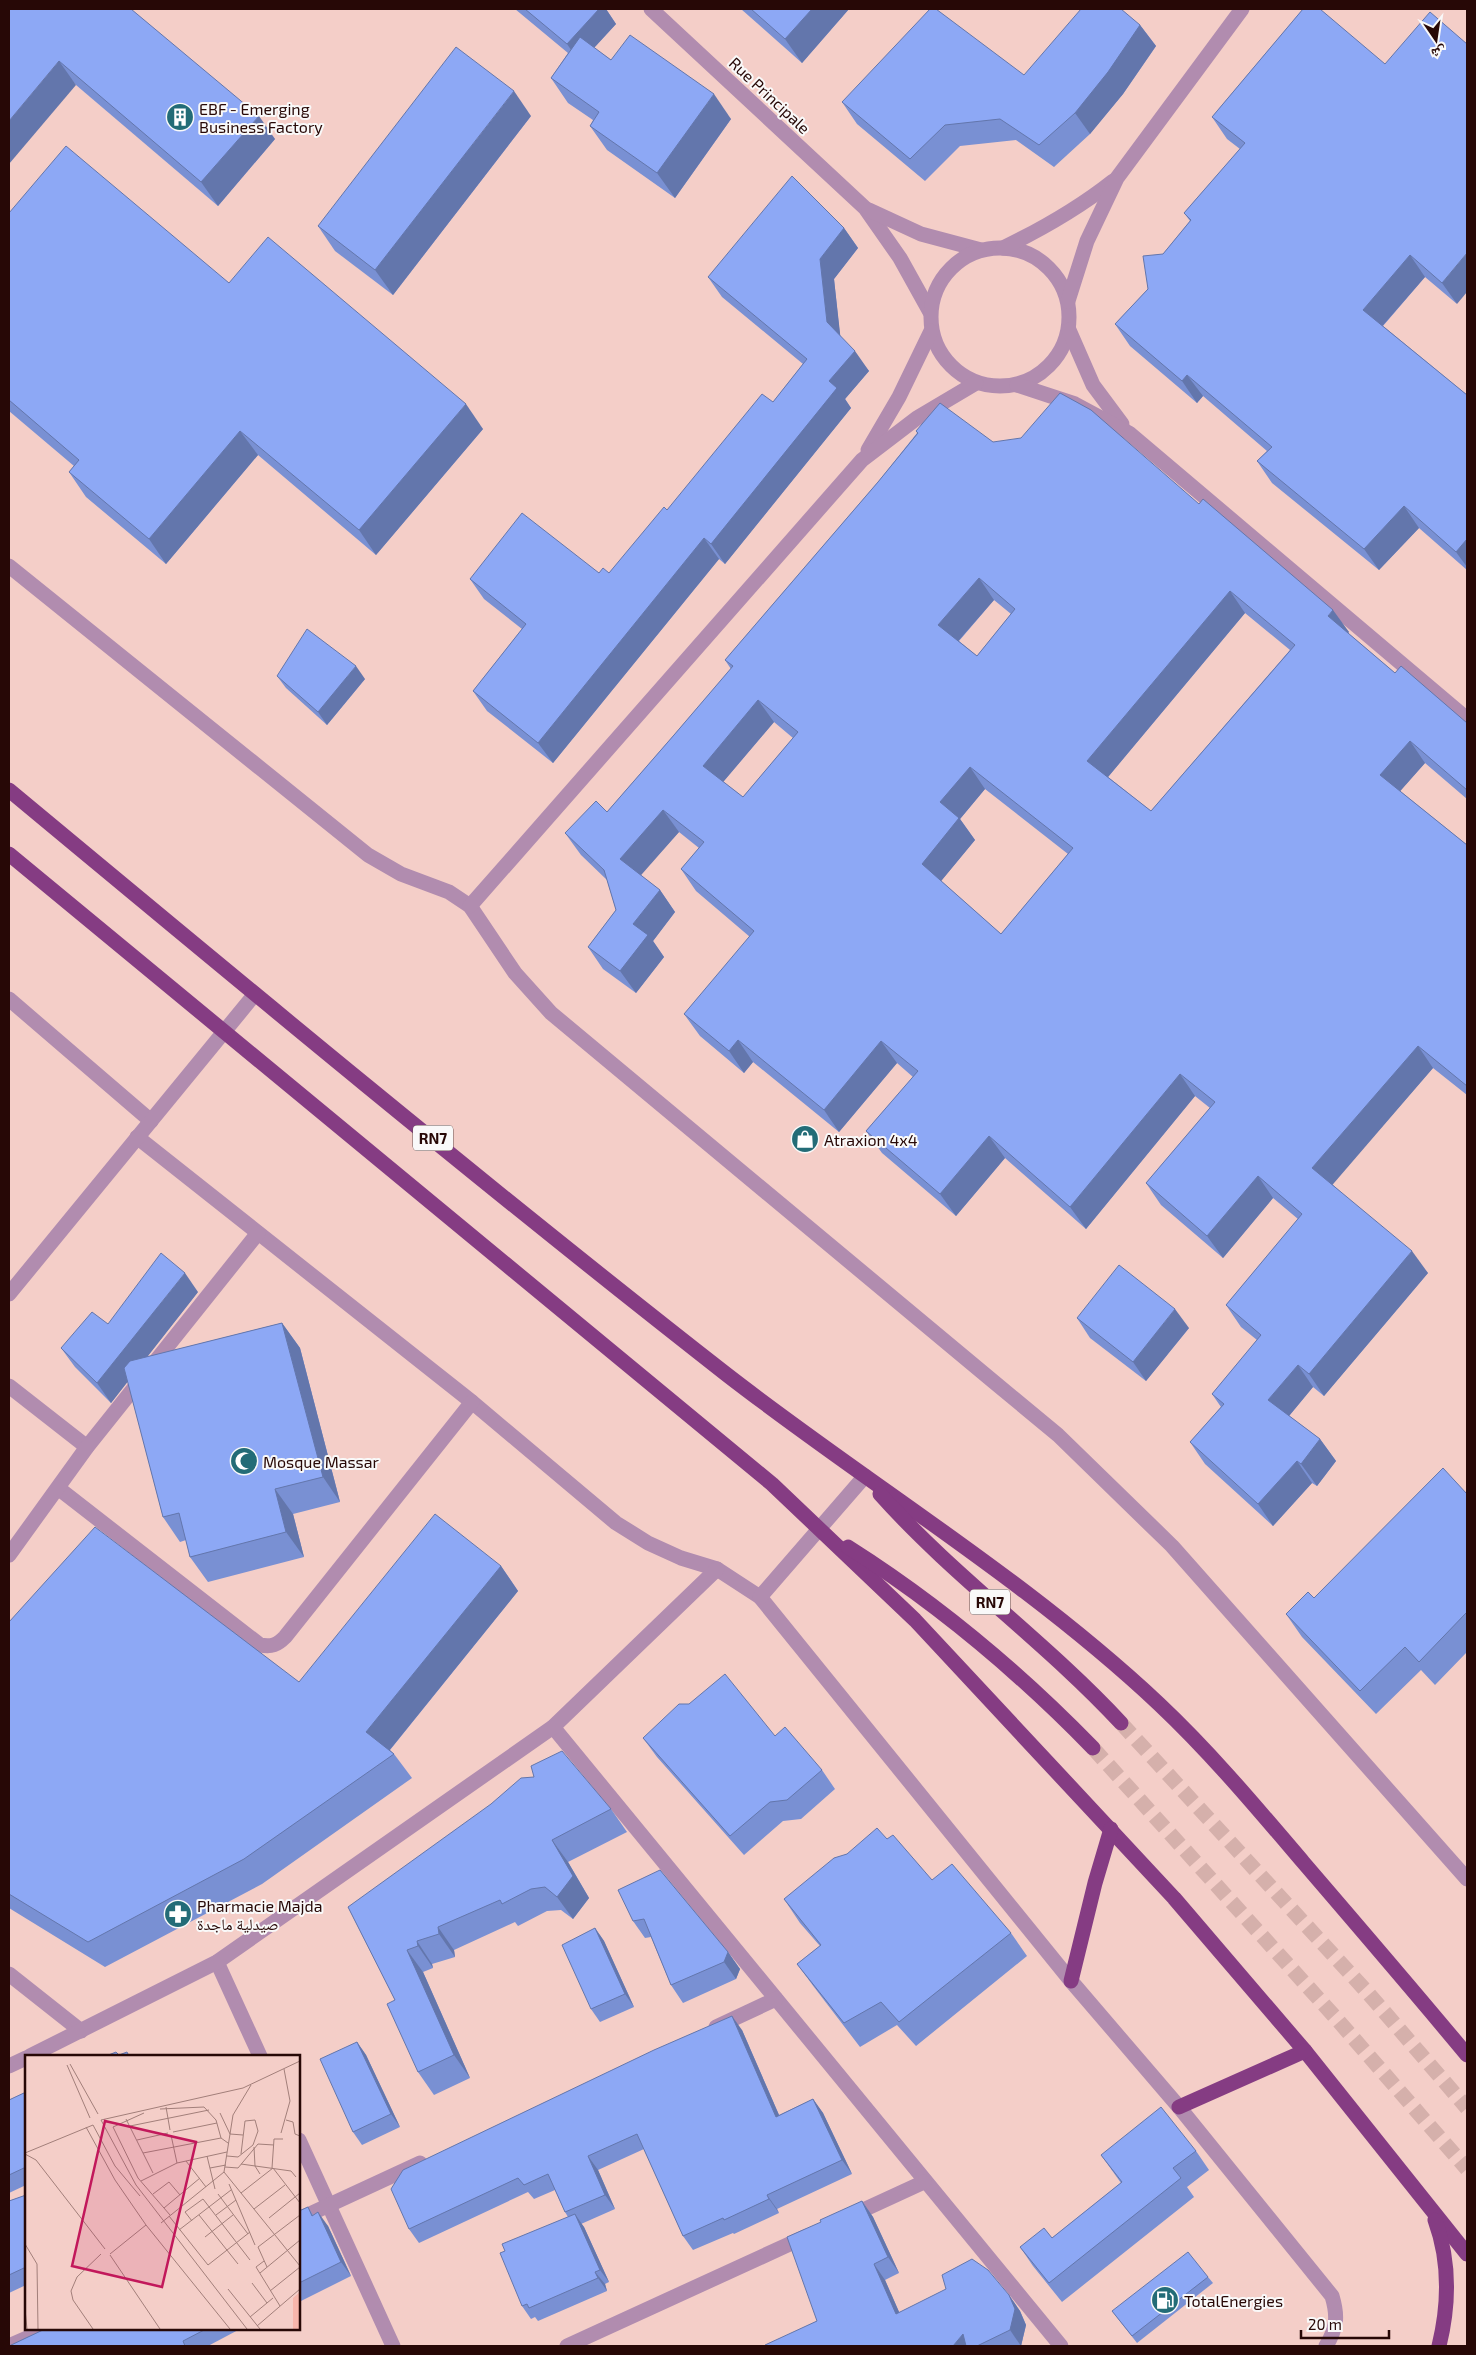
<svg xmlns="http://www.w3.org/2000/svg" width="1476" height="2355" font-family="'Exo 2','Noto Naskh Arabic',sans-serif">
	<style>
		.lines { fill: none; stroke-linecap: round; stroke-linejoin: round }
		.trunk-tunnel { stroke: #d5b0ab; stroke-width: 15; stroke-dasharray: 15 8; stroke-linecap: butt }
		.minor { stroke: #b18caf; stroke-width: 15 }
		.trunk { stroke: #853c83; stroke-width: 15 }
		.wall { fill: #7990d3; fill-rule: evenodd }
		.shaded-wall { fill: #6376ac }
		.building { fill: #8da8f5; stroke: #6376ac; fill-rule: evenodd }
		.labels { text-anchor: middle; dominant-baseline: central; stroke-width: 4; stroke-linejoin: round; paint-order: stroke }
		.shield { fill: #f9f9f9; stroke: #66504f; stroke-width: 1 }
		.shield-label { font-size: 15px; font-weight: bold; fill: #270806 }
		.street-label { font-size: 16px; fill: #270806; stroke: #f9f9f9 }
		.poi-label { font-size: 16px; fill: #270806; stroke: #f9f9f9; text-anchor: start }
		.inset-road { fill: none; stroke: #a27f7a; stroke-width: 1 }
		.view { fill: #c2185b; fill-opacity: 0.15; stroke: #c2185b; stroke-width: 2.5 }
		.inset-edge { fill: none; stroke: #270806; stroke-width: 2.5 }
	</style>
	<rect width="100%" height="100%" fill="#f4cec8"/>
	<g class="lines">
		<g class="trunk-tunnel">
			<polyline points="1121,1723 1368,1993 1467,2108"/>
			<polyline points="1093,1748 1335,2017 1467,2169"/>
		</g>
		<g class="minor">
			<polyline points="651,9 865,208 900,258 930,312"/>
			<polyline points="869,210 921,234 981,250"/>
			<circle cx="1000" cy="317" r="69"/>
			<path d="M1003 248C1042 229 1079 208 1113 181"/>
			<polyline points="1068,301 1087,241 1117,178 1242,9"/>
			<polyline points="1069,330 1093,385 1122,424"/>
			<polyline points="1017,385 1075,404 1129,433 1467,719"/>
			<polyline points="868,450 899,397 931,331"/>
			<polyline points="9,566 368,855 401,874 449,892 470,906 515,973 551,1013 994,1382 1058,1435 1172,1546 1467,1879"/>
			<polyline points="470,906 862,460 917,418 976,383"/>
			<polyline points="9,999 151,1121"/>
			<path d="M137 1137 472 1402 616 1523 648 1543 681 1558 717 1569 760 1597 1071 1981 1179 2107 1332 2296C1338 2316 1337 2328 1326 2346"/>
			<polyline points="9,1294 255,994"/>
			<polyline points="9,1386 87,1447"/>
			<path d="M58 1488 260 1645C272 1647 277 1645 285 1637L472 1402"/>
			<polyline points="9,1555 87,1447 258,1233"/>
			<polyline points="760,1597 865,1476"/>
			<polyline points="553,1727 1061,2346"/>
			<polyline points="217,1962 260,2056"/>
			<polyline points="9,1974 81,2031"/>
			<polyline points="716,2027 776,1999"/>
			<polyline points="30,2056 217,1962 553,1727 717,1569"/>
			<polyline points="9,2066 26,2058"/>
			<polyline points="299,2140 393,2346"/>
			<polyline points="848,2217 924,2182"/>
			<polyline points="299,2219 420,2163"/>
			<polyline points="9,2346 48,2329"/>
			<polyline points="567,2346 807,2236"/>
		</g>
		<g class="trunk">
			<path d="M9 790C246 987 483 1184 726 1374 869 1485 1026 1579 1159 1704 1211 1753 1257 1808 1303 1862 1358 1926 1413 1990 1467 2055"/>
			<polyline points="9,854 772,1484 915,1620 1174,1898 1305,2051 1467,2254"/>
			<path d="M880 1494C954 1577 1046 1642 1121 1723"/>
			<path d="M848 1547C938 1604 1018 1671 1093 1748"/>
			<polyline points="1071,1981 1095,1883 1111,1829"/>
			<polyline points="1179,2107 1305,2051"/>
			<path d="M1435 2220C1450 2261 1449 2305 1439 2346"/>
		</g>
	</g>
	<g class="wall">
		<polygon points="9,9 275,139 218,206 76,85"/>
		<polygon points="515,9 606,9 616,24 594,48 611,60 731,119 675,198 607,150 590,126 593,120 568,103 551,78 568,53"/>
		<polygon points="741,9 849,9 802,63"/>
		<polygon points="1303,9 1457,304 1425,277 1383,326 1467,395 1467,570 1419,528 1379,570 1272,483 1257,461 1267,451 1203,396 1197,403 1130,346 1115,324 1148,289 1163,254 1190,221 1184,213 1240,149 1227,139 1212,117"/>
		<polygon points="1140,25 1156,46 1123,94 1090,134 1054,167 1016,140 960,146 925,181 857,124 842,102 1024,75"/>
		<polygon points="531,116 393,295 335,251 318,226"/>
		<polygon points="9,213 229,283 483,429 376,555 258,455 166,564 86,497 69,472 74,466 9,411"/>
		<polygon points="844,228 858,248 834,279 840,336 869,371 845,399 851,408 725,564 719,559 553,763 487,711 473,691 522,629 484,599 470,579 609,573 667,510 773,402 803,364 722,297 708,277"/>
		<path d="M916 431 993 442 1199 504 1349 632 1348 633 1395 673 1467 723V799L1425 763 1400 791 1467 845V1095L1433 1068 1332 1184 1428 1273 1324 1396 1313 1387 1289 1416 1320 1439 1336 1461 1317 1486 1312 1483 1273 1526 1205 1464 1190 1442 1221 1407 1212 1394 1257 1340 1241 1327 1226 1305 1298 1219 1273 1198 1223 1258 1161 1205 1146 1183 1210 1108 1195 1096 1086 1229 1005 1158 956 1216 882 1153 866 1131 913 1077 897 1063 839 1132 753 1062 744 1073 700 1036 684 1014 750 937 696 891 681 869 699 848 679 832 640 875 660 890 675 912 653 941 664 957 636 993 603 969 588 947 616 910 607 880 581 855 565 833 607 812 674 735 731 669 725 660 878 482 917 433ZM994 600 1011 614 977 656 959 641ZM1245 613 1290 650 1151 811 1108 777ZM774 722 793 738 743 797 723 782ZM985 789 1068 854 1001 934 941 881 975 840 960 819Z"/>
		<polygon points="277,676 365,679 327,725 286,688"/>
		<polygon points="198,1292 147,1357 282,1323 300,1348 340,1502 293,1514 304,1557 208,1582 190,1557 186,1540 180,1542 163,1517 128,1381 111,1403 75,1367 61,1348 108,1324"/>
		<polygon points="1077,1318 1189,1328 1146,1381 1090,1338"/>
		<polygon points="1467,1494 1467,1652 1435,1685 1421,1670 1376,1714 1302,1637 1286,1614 1314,1598"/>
		<polygon points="501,1566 518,1591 390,1750 394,1754 412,1778 262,1884 105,1967 9,1908 9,1622 299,1682"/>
		<polygon points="775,1736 822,1770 835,1789 801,1819 783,1821 744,1855 657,1757 643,1738"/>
		<polygon points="611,1809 627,1832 568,1862 589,1898 573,1919 561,1910 547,1911 518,1926 515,1922 454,1950 455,1957 432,1964 433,1968 423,1972 470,2078 434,2095 418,2072 395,2000 348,1907"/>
		<polygon points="887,1839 932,1880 1011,1933 1027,1956 916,2046 897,2025 860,2047 814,1987 797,1964 820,1946 800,1923 784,1899 847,1854"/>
		<polygon points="660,1870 728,1952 740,1969 736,1979 683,2003 671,1985 651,1937 645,1938 633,1921"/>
		<polygon points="595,1928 604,1941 634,2007 600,2022 591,2009"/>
		<polygon points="742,2030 779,2115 813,2099 823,2113 852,2174 777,2209 779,2213 734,2234 733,2233 693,2250 683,2236 644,2149 598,2170 615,2209 581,2224 584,2227 609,2282 605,2284 607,2291 538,2321 535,2317 531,2319 522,2306 505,2251 568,2217 565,2212 555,2190 534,2199 528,2192 419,2243 409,2229"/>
		<polygon points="357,2042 366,2055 400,2127 362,2145 353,2132"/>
		<polygon points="26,2092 26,2185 9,2193 9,2100"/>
		<polygon points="1196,2151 1209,2170 1187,2187 1194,2197 1062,2302 1033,2266 1020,2247 1052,2238 1121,2183 1101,2155"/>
		<polygon points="26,2195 26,2285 9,2293 9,2201"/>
		<polygon points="862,2201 873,2217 899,2273 885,2280 899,2312 1009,2295 1020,2311 1026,2325 1021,2346 766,2346 817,2321 821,2222"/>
		<polygon points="308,2207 313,2215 328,2226 351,2276 299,2302 299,2211"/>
		<polygon points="1208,2277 1213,2283 1137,2343 1112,2311"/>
		<polygon points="45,2329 240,2329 208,2346 9,2346"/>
		<polygon points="245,2329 252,2329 247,2331"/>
	</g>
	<g class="shaded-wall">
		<polygon points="599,9 606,9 616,24 580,63 567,44"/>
		<polygon points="812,9 849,9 802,63 785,39"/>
		<polygon points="1140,25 1156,46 1123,94 1090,134 1075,113"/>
		<polygon points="59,61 76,85 9,164 9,121"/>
		<polygon points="514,91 531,116 393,295 375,270"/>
		<polygon points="714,94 731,119 675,198 657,173"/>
		<polygon points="259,116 275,139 218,206 201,182"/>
		<polygon points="844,228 858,248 834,279 841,342 827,322 820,259"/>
		<polygon points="1467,253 1467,292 1457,304 1442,283"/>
		<polygon points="1410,255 1425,277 1378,331 1363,310"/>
		<polygon points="855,351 869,371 845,399 851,408 725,564 711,544 829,381"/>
		<polygon points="1187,375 1203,396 1197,403 1182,381"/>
		<polygon points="466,404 483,429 376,555 359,530"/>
		<polygon points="240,431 258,455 166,564 149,539"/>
		<polygon points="1404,506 1419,528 1379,570 1364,549"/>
		<polygon points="704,538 719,559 553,763 538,743"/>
		<polygon points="1467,539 1467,567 1456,552"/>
		<polygon points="979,578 994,600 953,647 938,625"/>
		<polygon points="1230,591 1245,613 1103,783 1087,761"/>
		<polygon points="1333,610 1349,632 1343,638 1328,616"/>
		<polygon points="356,666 365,679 327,725 318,712"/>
		<polygon points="758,700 774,722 718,788 703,766"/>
		<polygon points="1410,741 1425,763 1395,797 1380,775"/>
		<polygon points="970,767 985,789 960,819 975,840 937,886 922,864 940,802"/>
		<polygon points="663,810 679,832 635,882 620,859"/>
		<polygon points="660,890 675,912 653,941 664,957 636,993 620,971 633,924"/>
		<polygon points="738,1040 753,1062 744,1073 729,1051"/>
		<polygon points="881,1041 897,1063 839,1132 824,1110"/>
		<polygon points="1418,1046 1433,1068 1328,1190 1312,1168"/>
		<polygon points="1180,1074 1195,1096 1086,1229 1070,1207"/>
		<polygon points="989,1136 1005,1158 956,1216 940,1194"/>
		<polygon points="1258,1176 1273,1198 1223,1258 1207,1236"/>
		<polygon points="1412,1251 1428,1273 1324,1396 1309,1374"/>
		<polygon points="185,1273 198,1292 111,1403 97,1383"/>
		<polygon points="1175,1309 1189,1328 1146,1381 1133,1362"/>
		<polygon points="282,1323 300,1348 340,1502 323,1477"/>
		<polygon points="1298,1365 1313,1387 1284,1422 1268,1400"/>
		<polygon points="1320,1439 1336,1461 1317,1486 1301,1464"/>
		<polygon points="1297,1461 1312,1483 1273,1526 1258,1504"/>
		<polygon points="275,1489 293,1514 304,1557 286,1532"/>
		<polygon points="501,1566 518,1591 384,1757 366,1732"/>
		<polygon points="552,1840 568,1862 589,1898 573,1919 557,1897"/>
		<polygon points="438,1927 454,1950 455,1957 439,1934"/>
		<polygon points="595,1928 604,1941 634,2007 625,1994"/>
		<polygon points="417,1941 432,1964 433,1968 418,1946"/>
		<polygon points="407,1950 423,1972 470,2078 454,2055"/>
		<polygon points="728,1952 740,1969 736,1979 724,1962"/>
		<polygon points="732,2016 742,2030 786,2131 776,2117"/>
		<polygon points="357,2042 366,2055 400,2127 391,2114"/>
		<polygon points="813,2099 823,2113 852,2174 842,2160"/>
		<polygon points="588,2156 598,2170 615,2209 605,2195"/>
		<polygon points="767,2195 777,2209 779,2213 769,2199"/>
		<polygon points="862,2201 873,2217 899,2273 888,2257"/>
		<polygon points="318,2212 328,2226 351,2276 341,2262"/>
		<polygon points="575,2214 584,2227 609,2282 600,2270"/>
		<polygon points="874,2264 885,2280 907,2330 896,2314"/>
		<polygon points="595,2272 605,2284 607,2291 598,2278"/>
		<polygon points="1009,2295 1020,2311 1026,2325 1021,2346 1010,2330"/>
		<polygon points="963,2334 972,2346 953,2346"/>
	</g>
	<g class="building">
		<polygon points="9,9 131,9 259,116 201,182 59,61 9,121"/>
		<polygon points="525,9 599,9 567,44"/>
		<polygon points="751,9 812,9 785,39"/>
		<polygon points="930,9 936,9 1024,75 1081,9 1121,9 1140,25 1108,72 1075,113 1039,145 1000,119 945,125 910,159 842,102"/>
		<polygon points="1303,9 1320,9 1385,64 1430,12 1467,44 1467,253 1442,283 1410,255 1363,310 1467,395 1467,539 1456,552 1404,506 1364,549 1257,461 1272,447 1187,375 1182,381 1115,324 1148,289 1143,256 1163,254 1191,220 1184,213 1245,143 1212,117"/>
		<polygon points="630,35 714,94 657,173 590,126 599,112 551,78 580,37 611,60"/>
		<polygon points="456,47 514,91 375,270 318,226"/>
		<polygon points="66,146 229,283 268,237 466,404 359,530 240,431 149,539 69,472 79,460 9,400 9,213"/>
		<polygon points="792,176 844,228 820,259 827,322 855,351 829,381 837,388 711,544 704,538 538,743 473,691 526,624 470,579 522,513 599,573 603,568 609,573 664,507 667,510 762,394 773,402 807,359 708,277"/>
		<path d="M1060 393 1091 410 1199 504 1203 499 1333 610 1328 616 1395 673 1401 666 1467 723V790L1410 741 1380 775 1467 845V1086L1418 1046 1312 1168 1412 1251 1309 1374 1298 1365 1268 1400 1320 1439 1301 1464 1297 1461 1258 1504 1190 1442 1224 1404 1212 1394 1261 1335 1226 1305 1302 1214 1258 1176 1207 1236 1146 1183 1215 1102 1180 1074 1070 1207 989 1136 940 1194 866 1131 918 1071 881 1041 824 1110 738 1040 729 1051 684 1014 754 931 681 869 704 842 663 810 620 859 660 890 633 924 648 935 620 971 588 947 616 910 604 870 565 833 596 801 607 812 674 735 733 666 725 660 878 482 918 433 916 431 940 403 993 442 1021 438ZM979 578 1015 609 977 656 938 625ZM1230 591 1295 645 1151 811 1087 761ZM758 700 798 732 743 797 703 766ZM970 767 1073 848 1001 934 922 864 959 818 940 802Z"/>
		<polygon points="307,629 356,666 318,712 277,676"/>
		<polygon points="161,1253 185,1273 97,1383 61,1348 92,1312 108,1324"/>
		<polygon points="1119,1265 1175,1309 1133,1362 1077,1318"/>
		<polygon points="282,1323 323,1477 275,1489 286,1532 190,1557 179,1513 163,1517 124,1368 130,1361"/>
		<polygon points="1443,1468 1467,1494 1467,1612 1419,1662 1405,1647 1360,1691 1286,1614 1308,1592 1314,1598"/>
		<polygon points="435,1514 501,1566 366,1732 394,1754 244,1859 88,1942 9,1894 9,1622 95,1527 299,1682"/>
		<polygon points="725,1674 775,1736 785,1727 822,1770 787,1800 770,1802 730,1836 643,1738 679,1704 689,1704"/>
		<polygon points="562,1751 611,1809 552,1840 573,1876 557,1897 545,1887 531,1889 502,1904 500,1900 438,1927 439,1934 417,1941 418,1946 407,1950 454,2055 418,2072 387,2004 395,2000 348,1907 491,1804 521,1778 534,1777 531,1766"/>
		<polygon points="877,1828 887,1839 893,1835 932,1880 952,1864 1011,1933 899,2022 881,2002 844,2023 797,1964 821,1945 784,1899 834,1858 847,1854"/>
		<polygon points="660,1870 728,1952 724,1962 671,1985 644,1919 633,1921 618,1890"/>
		<polygon points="595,1928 625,1994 591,2009 562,1945"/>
		<polygon points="732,2016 776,2117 813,2099 842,2160 767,2195 769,2199 724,2220 723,2218 683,2236 637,2134 588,2156 605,2195 565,2212 548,2174 524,2185 518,2178 409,2229 391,2189 403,2170 654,2050"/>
		<polygon points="357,2042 391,2114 353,2132 320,2059"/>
		<polygon points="116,2052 119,2055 127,2052 129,2056 106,2056"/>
		<polygon points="26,2092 26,2167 9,2175 9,2100"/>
		<polygon points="1161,2107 1196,2151 1173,2168 1181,2178 1049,2283 1020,2247 1044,2228 1052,2238 1122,2182 1101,2155"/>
		<polygon points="26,2195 26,2267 9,2275 9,2201"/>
		<polygon points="862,2201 888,2257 874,2264 896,2314 946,2289 942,2275 972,2259 988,2270 1009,2295 1015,2309 1010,2330 977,2346 966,2346 963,2334 953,2346 766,2346 765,2345 817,2321 787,2237 821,2222 820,2220"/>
		<polygon points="308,2207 312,2216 318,2212 341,2262 299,2283 299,2211"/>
		<polygon points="575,2214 600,2270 595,2272 598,2278 529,2308 527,2304 522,2306 500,2253 505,2251 502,2244"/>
		<polygon points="1188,2252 1208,2277 1132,2336 1112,2311"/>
		<polygon points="45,2329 206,2329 183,2341 185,2346 9,2346"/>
	</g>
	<defs>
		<g id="building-disc" transform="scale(1.4375)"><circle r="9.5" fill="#236c77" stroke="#f9f9f9"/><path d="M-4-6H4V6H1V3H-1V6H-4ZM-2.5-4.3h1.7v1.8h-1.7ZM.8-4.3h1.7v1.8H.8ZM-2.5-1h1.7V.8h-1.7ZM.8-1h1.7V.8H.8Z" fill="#fff"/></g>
		<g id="shop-disc" transform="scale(1.4375)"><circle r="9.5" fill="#236c77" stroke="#f9f9f9"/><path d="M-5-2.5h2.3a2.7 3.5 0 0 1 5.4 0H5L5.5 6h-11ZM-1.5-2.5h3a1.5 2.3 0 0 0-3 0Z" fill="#fff"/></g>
		<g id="mosque-disc" transform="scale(1.4375)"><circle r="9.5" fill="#236c77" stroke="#f9f9f9"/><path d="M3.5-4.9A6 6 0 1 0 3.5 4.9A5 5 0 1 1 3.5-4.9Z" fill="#fff"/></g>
		<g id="pharmacy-disc" transform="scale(1.4375)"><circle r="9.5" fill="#236c77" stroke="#f9f9f9"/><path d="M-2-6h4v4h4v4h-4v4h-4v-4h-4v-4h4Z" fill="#fff"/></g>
		<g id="fuel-disc" transform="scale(1.4375)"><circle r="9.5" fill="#236c77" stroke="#f9f9f9"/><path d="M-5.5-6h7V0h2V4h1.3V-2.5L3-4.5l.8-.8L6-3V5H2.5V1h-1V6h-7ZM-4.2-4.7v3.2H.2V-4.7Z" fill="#fff"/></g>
	</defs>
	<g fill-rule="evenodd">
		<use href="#building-disc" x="180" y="117"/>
		<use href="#shop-disc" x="805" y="1139"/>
		<use href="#mosque-disc" x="244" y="1461"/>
		<use href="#pharmacy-disc" x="178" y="1914"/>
		<use href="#fuel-disc" x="1165" y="2300"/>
	</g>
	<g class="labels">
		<g class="shield">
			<rect x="413" y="1125.5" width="40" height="25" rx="4"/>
			<rect x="970" y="1589.5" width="40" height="25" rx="4"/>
		</g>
		<g class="shield-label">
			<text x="433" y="1138">RN7</text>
			<text x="990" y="1602">RN7</text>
		</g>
		<g class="street-label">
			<text transform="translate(770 95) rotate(43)">Rue Principale</text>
		</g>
		<g class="poi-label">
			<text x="199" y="108">EBF - Emerging<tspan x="199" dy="18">Business Factory</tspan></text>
			<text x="824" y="1139">Atraxion 4x4</text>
			<text x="263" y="1461">Mosque Massar</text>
			<text x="197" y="1905">Pharmacie Majda<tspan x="197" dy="18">صيدلية ماجدة</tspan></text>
			<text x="1184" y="2300">TotalEnergies</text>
		</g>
	</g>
	<g transform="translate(25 2055)">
		<rect width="275" height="275" fill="#f4cec8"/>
		<path d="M275 237V274H268V243Z" fill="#f7b6ac"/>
		<path class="inset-road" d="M45 9 73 59M42 10 65 63M141 52 145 75M135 54 179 52 191 65 196 83M119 58 88 72 113 123 145 160M195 58 205 79 218 80M101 64 128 118M76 65 111 130 222 274M76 65 218 33 275 6M261 65 268 67 270 79 275 81M68 70 90 111 115 141M105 71 184 55M61 72 90 125 121 170 205 274M148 77 192 68M256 78 265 46 259 14M146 80 152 108M112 85 143 78M229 92 230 111 235 119M0 98 68 70M118 98 196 83 203 88M0 99 11 105 80 194M182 101 190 134M202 101 213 102 228 90 233 76 230 65 220 66 216 99M161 106 181 132M216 109 266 116 271 122M200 112 213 113 233 89 249 90M185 113 201 110M247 113 249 84H258M199 117 275 211M116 126 152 108 202 97M204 129 230 190M216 138 248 113 275 148M128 139 144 127 155 140M193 139 223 179M139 153 175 123M229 154 260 130M174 160 213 209M191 160 211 145M144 161 183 210 225 177M244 163 275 138M167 166 160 157 178 144 225 205M136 168 199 117 208 60 226 30M154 175 206 135M180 182 208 160M0 189 12 209 13 274M85 199 121 170M85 200 135 274M239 206 231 212 255 251M0 210V238M242 212 233 192 275 160M235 218 275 185M227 228 242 248M203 234 235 274M245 236 275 212M0 254 2 274M225 262 248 243M232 271 275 234M68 274 48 245 46 236 52 222 76 199"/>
		<path class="view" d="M80 66 171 87 137 232 47 211Z"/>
		<rect width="275" height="275" class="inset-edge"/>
	</g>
	<rect width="1476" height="2355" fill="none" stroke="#270806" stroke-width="20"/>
	<g transform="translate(1436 40) rotate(167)" stroke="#f9f9f9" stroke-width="4" paint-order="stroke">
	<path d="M0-4L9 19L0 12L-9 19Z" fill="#270806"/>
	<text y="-8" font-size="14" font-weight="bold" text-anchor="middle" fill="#270806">ش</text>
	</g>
	<path d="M1301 2330v8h88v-8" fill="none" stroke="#270806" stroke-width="2.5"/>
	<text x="1308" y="2330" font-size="15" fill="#270806" stroke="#f9f9f9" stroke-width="4" paint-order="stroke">20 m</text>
</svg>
